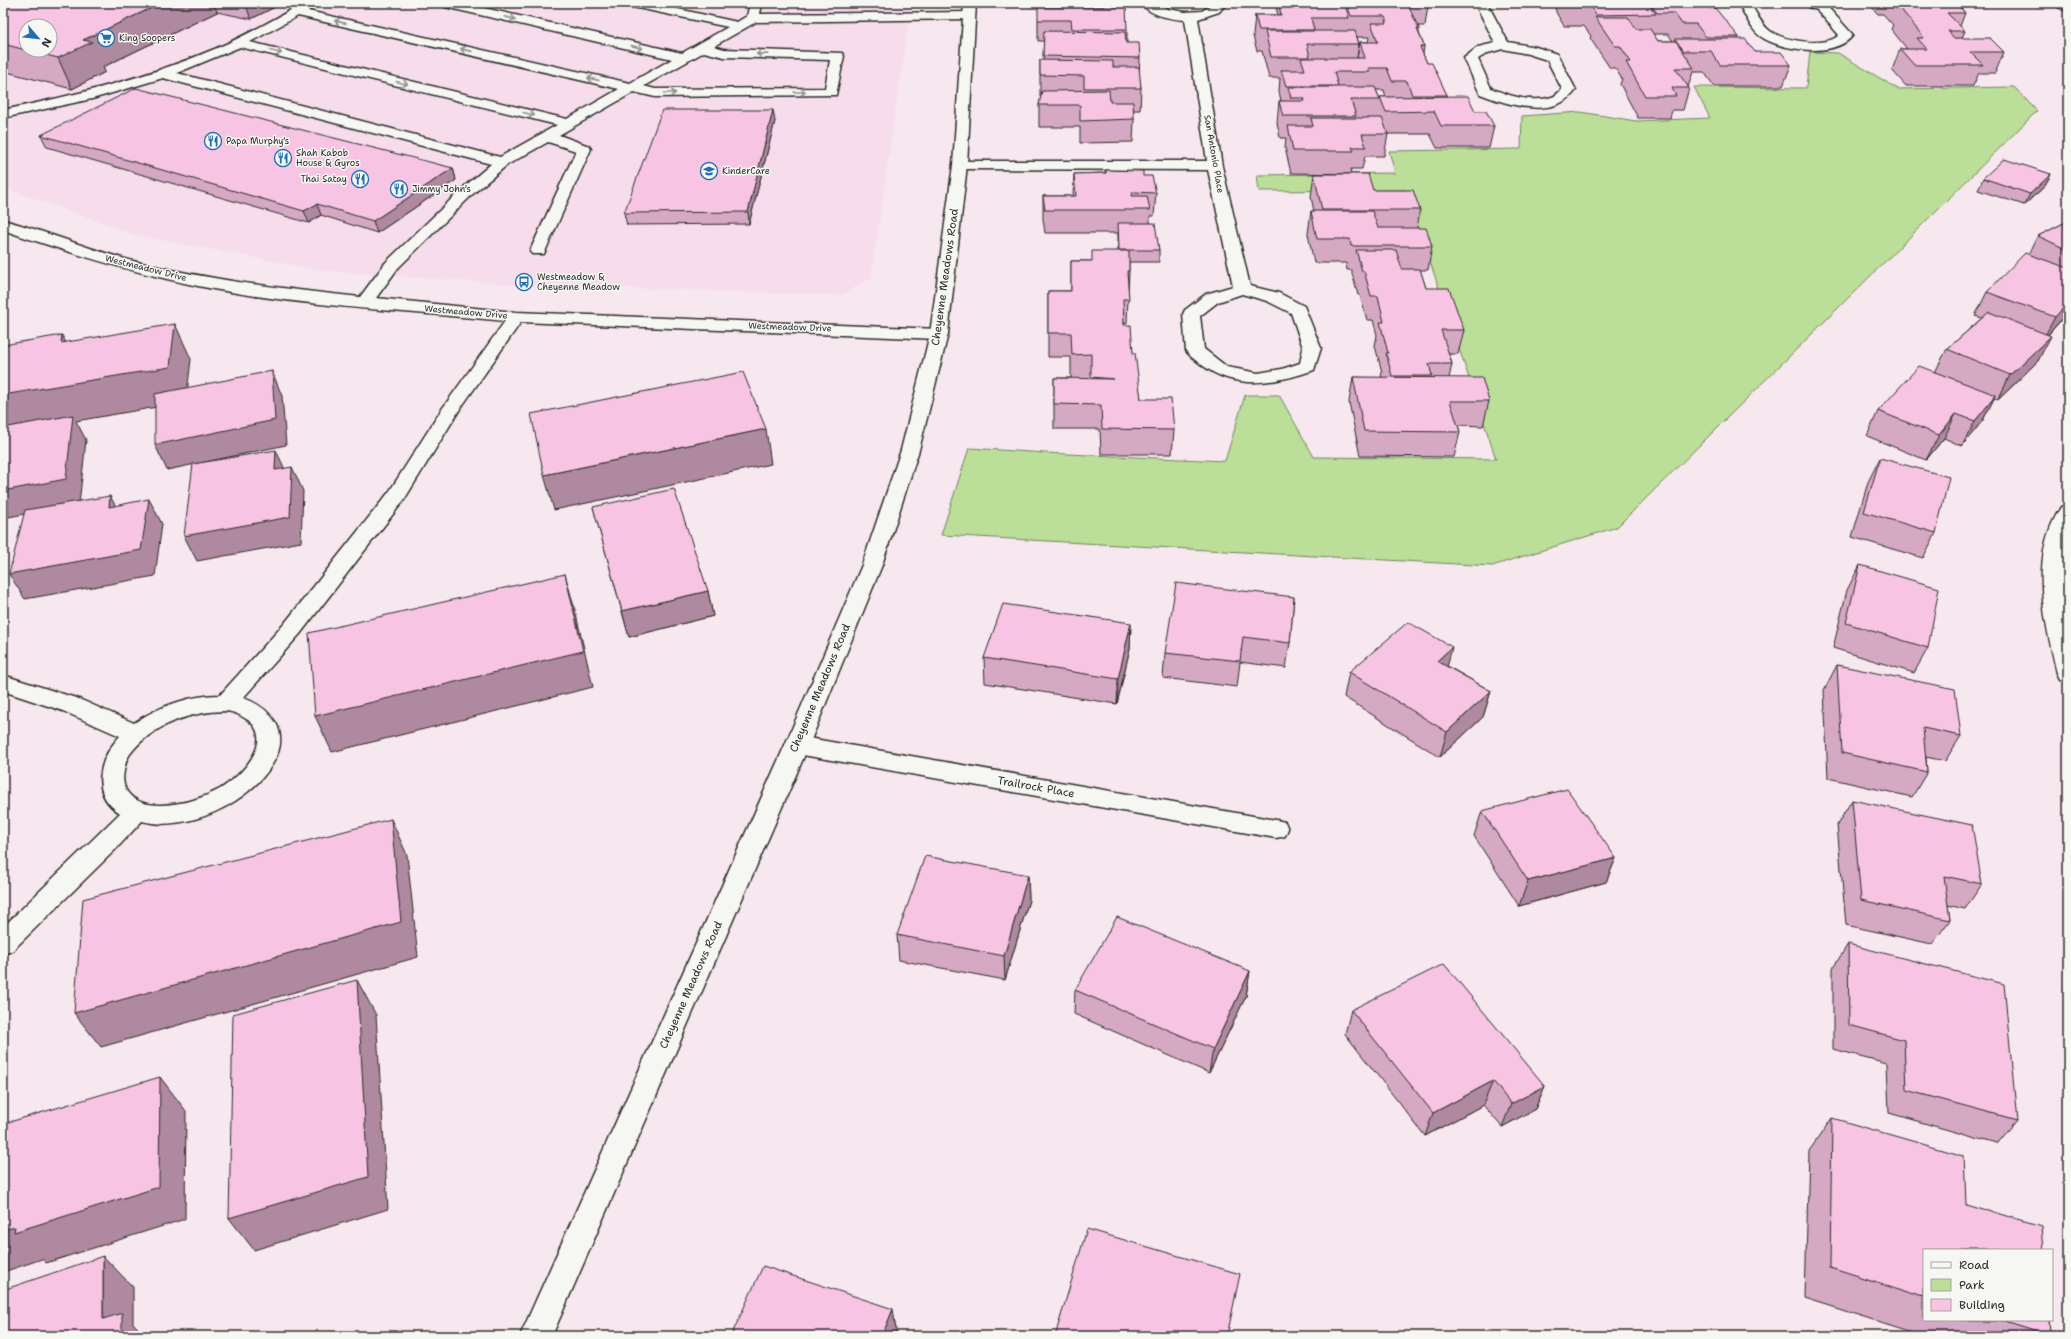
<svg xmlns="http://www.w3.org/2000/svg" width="2071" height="1339" font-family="'Shantell Sans',sans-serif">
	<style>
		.built { fill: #f7dceb; fill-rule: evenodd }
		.green { fill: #bbde98; stroke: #738462 }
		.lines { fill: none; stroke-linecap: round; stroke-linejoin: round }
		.minor-casing { stroke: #2b2b2b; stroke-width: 3 }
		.major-casing { stroke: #2b2b2b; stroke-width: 3 }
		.minor { fill: #f6f6f2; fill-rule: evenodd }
		.major { fill: #f6f6f2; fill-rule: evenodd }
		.wall { fill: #d5a9c3; stroke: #2b2b2b; fill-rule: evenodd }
		.shaded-wall { fill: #ae899f; stroke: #2b2b2b }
		.building { fill: #f8c4e3; stroke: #2b2b2b }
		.oneway { stroke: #90908e }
		.labels { text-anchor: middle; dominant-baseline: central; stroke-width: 3; stroke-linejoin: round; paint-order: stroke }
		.far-poi-label { font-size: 9px; fill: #2b2b2b; stroke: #f6f6f2; text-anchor: start }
		.far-street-label { font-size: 9px; fill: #2b2b2b; stroke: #f6f6f2 }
		.street-label { font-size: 11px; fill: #2b2b2b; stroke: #f6f6f2 }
	</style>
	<rect width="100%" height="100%" fill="#f7e7ee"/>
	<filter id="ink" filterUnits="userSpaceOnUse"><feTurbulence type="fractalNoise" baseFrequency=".025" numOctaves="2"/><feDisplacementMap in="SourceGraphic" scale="8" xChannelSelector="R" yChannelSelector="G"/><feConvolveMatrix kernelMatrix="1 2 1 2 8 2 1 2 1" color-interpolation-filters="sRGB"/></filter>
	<g filter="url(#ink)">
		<path class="built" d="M3 3H911L871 278 842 295 507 284 319 270 133 234 3 187ZM26 26H50V50H26Z"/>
		<polygon class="green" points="1810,52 1838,53 1898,89 2014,87 2037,111 1617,527 1492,566 941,535 969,448 1045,453 1225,461 1245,395 1279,395 1314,457 1496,459 1406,190 1259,191 1257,175 1395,173 1389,151 1521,149 1522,116 1580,112 1636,121 1710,118 1694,87 1806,88"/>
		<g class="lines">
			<g class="minor-casing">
				<g id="minor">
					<path d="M303 3H314L315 5 308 11 630 83 672 59 445 7 439 3H462L682 53 728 27 633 7 627 3H651L737 22 747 16 750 3H762L760 14 974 12 975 15 969 19 756 22 714 46 724 49 842 53 844 56 836 95 655 97 634 92 559 135 589 146 591 149 544 254H532L530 251 576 151 548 142 507 165 475 192 398 268 376 298 516 312 939 329 945 330 948 334 945 338 939 339 521 322 460 409 404 500 300 634 243 698C258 703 268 710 276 723 283 737 281 750 273 763 250 803 187 833 142 821L116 849 12 951 3 954V927L120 813C89 794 99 758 120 736L63 711 3 691V675L79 699 134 723C159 706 191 695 220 695L284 624 389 492 442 409 505 321C404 311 297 306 198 286 131 272 67 252 3 230V220C47 231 89 250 133 261 208 280 284 289 360 297L386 262 465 186 491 164 163 78 92 99 3 118V110C77 95 149 77 217 48 247 35 275 19 303 3ZM298 16 619 89 567 119 250 42ZM240 47 557 125 500 157 177 73ZM704 52 724 57 830 60 825 88 655 89 644 86ZM226 711C235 712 240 715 248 720 276 741 240 777 220 789 202 799 182 804 162 805 140 806 119 796 124 771 125 765 126 760 130 754 152 725 191 711 226 711Z"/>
					<path d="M1141 3H1155L1168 9 1185 12 1202 11 1214 3H1227L1219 12 1198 19 1222 166 1250 286 1279 293 1304 306 1321 348 1314 370C1277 383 1236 391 1202 365 1197 361 1190 357 1186 351L1183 314 1185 310 1206 294 1233 286 1208 170 960 169 955 168 953 165 955 162 960 161H1207L1185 20C1171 19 1150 16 1141 3ZM1242 294 1267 301 1291 313 1303 348 1300 363 1282 369 1258 373 1227 367 1204 349 1200 316 1218 302Z"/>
					<path d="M1475 3H1487L1508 42 1536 47 1557 54 1576 90C1555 120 1508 105 1480 94L1464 58 1478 47 1495 43ZM1503 49 1528 54 1547 60 1562 89C1559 92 1556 96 1552 97 1532 103 1509 96 1491 88L1478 59 1488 53Z"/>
					<path d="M1744 3H1756L1753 8C1758 16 1762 25 1770 31 1784 41 1826 48 1839 35L1817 10 1806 6 1804 3 1825 4 1853 35C1836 58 1784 51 1763 38 1752 32 1747 18 1741 8Z"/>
					<path d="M2068 505V538L2063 572V592L2068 624V681L2060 679 2057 673C2045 620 2028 557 2061 507Z"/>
					<polygon points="797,736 1276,820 1285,822 1288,829 1285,836 1276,838 797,754 789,751 785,745 789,739"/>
				</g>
			</g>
			<g class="major-casing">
				<polygon id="major" points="964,3 976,3 967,165 948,334 919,450 882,565 809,745 552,1336 520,1336 785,745 862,565 901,450 930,334 953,165"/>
			</g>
			<use href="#minor" class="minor"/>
			<use href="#major" class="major"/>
		</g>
		<g class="wall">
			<polygon points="3,3 283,3 251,19 217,12 103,67 105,72 72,89 3,71"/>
			<polygon points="1057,3 1103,3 1103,7 1127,29 1127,43 1140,58 1139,74 1141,88 1140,110 1133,110 1134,119 1133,142 1080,143 1080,127 1039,127 1039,105 1041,97 1040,97 1040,60 1043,60 1044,41 1038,41 1038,20 1057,7"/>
			<path d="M1275 3H1325L1324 5H1337L1336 3H1428V5L1425 26H1418L1419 29V33L1424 46 1423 54 1427 63 1447 95V97L1475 111 1494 126 1489 148H1437L1430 134H1388L1384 156H1365L1362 169H1351L1350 174 1291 173 1285 148 1286 138H1280L1277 123 1279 101H1281L1279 91 1280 78H1269L1262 51H1257L1253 36 1255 15H1278ZM1357 37H1369L1368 42H1360L1357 58 1359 44ZM1376 90H1384L1386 97H1380V99Z"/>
			<path d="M1552 3H1706L1710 8 1739 37 1738 39 1755 52 1791 65 1783 86H1714L1704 72H1693L1688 87 1689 88 1683 110H1672L1670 118H1638L1620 84 1622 79 1615 68H1610L1590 38 1591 36 1584 26H1564L1556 12V10ZM1653 34H1668L1673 41H1658Z"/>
			<polygon points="1868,3 1956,3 1965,13 1960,26 1965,31 1962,38 2004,52 1995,73 1979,73 1973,86 1906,86 1892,70 1900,49 1907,49 1891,29 1893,25 1883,14 1878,14"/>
			<polygon points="2058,3 2068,3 2068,13 2056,7"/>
			<polygon points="2068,43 2068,55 2064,50"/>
			<polygon points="775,121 749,224 627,225 624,213"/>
			<polygon points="41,135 453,168 456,180 377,233 321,215 309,223 47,147"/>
			<polygon points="1106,170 1143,176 1156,193 1154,216 1150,216 1150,223 1159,250 1159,262 1129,262 1129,271 1127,323 1124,323 1124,325 1133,353 1141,399 1174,430 1172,454 1101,454 1100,429 1054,429 1054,378 1071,378 1071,357 1048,357 1048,291 1071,291 1071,261 1092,261 1118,251 1118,233 1045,233 1043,219 1043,196 1073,196 1074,174 1105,173"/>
			<polygon points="1314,174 1373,190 1420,210 1417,228 1432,246 1428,270 1420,270 1426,288 1464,330 1458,354 1449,354 1452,364 1449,378 1489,401 1483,426 1458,425 1460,432 1454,457 1360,456 1349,402 1353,377 1381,378 1382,372 1375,346 1377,335 1373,320 1367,320 1360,295 1358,295 1352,274 1352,270 1347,270 1346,263 1314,263 1308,234 1311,211 1314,211 1311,197"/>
			<polygon points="2051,174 2045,186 2024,205 1978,190 1983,178"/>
			<polygon points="2068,221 2068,312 2048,335 2038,361 1998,400 1994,398 1983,420 1962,446 1944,438 1926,460 1867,436 1878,411 1935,372 1947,349 1982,318 1975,316 1987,292 2029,254 2038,236"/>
			<polygon points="1880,458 1936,533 1923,558 1852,537 1868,482"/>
			<polygon points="593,507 708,591 713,616 629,637"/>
			<polygon points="1860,565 1928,648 1914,673 1833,648 1847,590"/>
			<polygon points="1294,597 1290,643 1286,668 1240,662 1237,687 1163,678 1165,653"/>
			<polygon points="1131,623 1130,648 1117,704 985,683 984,658"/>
			<polygon points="1837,665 1961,736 1945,761 1926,757 1927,772 1912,797 1828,778 1824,690"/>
			<polygon points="1447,666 1491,691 1483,717 1440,757 1344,697 1349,672"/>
			<polygon points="1852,800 1982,884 1965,909 1948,905 1950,920 1932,944 1846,925 1837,825"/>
			<polygon points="1482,811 1616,858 1606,882 1519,906 1474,836"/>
			<polygon points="1028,875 1029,900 1005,980 899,960 897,935"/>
			<polygon points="1848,944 2017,1120 1997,1144 1889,1113 1887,1063 1833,1049 1833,968"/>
			<polygon points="1250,971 1246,996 1209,1073 1074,1014 1075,990"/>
			<polygon points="1351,1010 1545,1086 1535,1109 1502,1127 1483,1105 1425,1136 1345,1034"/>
			<polygon points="1832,1118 1924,1250 1924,1320 2049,1320 2050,1336 1925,1336 1805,1298 1809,1151"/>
		</g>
		<g class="shaded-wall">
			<polygon points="162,3 214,3 217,12 103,67 105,72 72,89 58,58 83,40"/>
			<polygon points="245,3 283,3 251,19"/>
			<polygon points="773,110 775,121 749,224 748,212"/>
			<polygon points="453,168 456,180 377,233 373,221"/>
			<polygon points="2051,174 2045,186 2024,205 2030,194"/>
			<polygon points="317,204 321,215 309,223 304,211"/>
			<polygon points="2068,303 2068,312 2042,341 2055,317"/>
			<polygon points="175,324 191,359 186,402 76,421 86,440 79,504 3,518 3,395"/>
			<polygon points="62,335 80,370 61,343"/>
			<polygon points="2051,336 2038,361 1998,400 2010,375"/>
			<polygon points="272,371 282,396 286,445 167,470 155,445"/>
			<polygon points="1996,395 1983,420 1962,446 1975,421"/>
			<polygon points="1956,414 1944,438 1926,460 1939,435"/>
			<polygon points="766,429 771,464 554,510 544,475"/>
			<polygon points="276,450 287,474 275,470"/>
			<polygon points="292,467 303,491 301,542 197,561 184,536"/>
			<polygon points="110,496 124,521 109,507"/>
			<polygon points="149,499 162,524 155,576 25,599 9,574"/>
			<polygon points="565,574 575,610 593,687 332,752 315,716"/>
			<polygon points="708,591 713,616 629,637 622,611"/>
			<polygon points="1131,623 1130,648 1117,704 1118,679"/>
			<polygon points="1452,647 1446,672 1437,661"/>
			<polygon points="1491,691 1483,717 1440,757 1447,732"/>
			<polygon points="391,819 407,855 418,957 101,1047 74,1013"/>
			<polygon points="1616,858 1606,882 1519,906 1528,881"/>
			<polygon points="1028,875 1029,900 1005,980 1004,956"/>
			<polygon points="1250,971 1246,996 1209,1073 1213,1049"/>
			<polygon points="357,980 376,1015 388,1209 254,1250 229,1218"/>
			<polygon points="160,1077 186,1111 185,1219 46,1263 42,1259 3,1272 3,1230"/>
			<polygon points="1493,1081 1483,1105 1425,1136 1433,1113"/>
			<polygon points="1545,1086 1535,1109 1502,1127 1511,1104"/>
			<polygon points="103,1256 133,1287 133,1323 145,1336 120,1336 103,1319"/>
			<polygon points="893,1309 896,1330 894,1336 882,1336"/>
		</g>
		<g class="building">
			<polygon points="3,3 162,3 83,40 92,42 58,58 27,50 50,50 50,26 26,26 26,50 3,44"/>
			<rect x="1071" y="3" width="32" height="2"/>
			<rect x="1282" y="3" width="28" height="1"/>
			<polygon points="1346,3 1428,3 1428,5 1408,5 1419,29 1417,29 1424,46 1420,47 1423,54 1427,63 1432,63 1447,95 1412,95 1407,81 1392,81 1387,68 1368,68 1370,72 1334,72 1338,86 1286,86 1281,70 1305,70 1301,58 1365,58 1360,42 1378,42 1371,23 1387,23 1385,16 1351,16"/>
			<polygon points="1568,3 1648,3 1656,14 1596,15 1589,5 1569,5"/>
			<polygon points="1650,3 1706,3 1710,8 1715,8 1739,37 1706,37 1696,24 1682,24 1674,13 1657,13"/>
			<polygon points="1900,3 1956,3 1965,13 1947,13 1965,31 1948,31 1954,38 1990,38 2004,52 1970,52 1983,65 1914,65 1900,49 1927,49 1917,38 1924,38 1900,8 1904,8"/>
			<polygon points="1279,5 1345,5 1349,18 1311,18 1314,30 1259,30 1255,15 1281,15"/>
			<polygon points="1038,7 1126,7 1127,29 1072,29 1071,20 1038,20"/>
			<polygon points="1595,17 1628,17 1636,29 1650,29 1658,41 1676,41 1694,68 1675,68 1689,88 1672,88 1676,96 1645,96 1626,62 1631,62 1620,46 1615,46"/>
			<polygon points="1044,31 1125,32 1126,43 1139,43 1140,58 1043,56"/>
			<polygon points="1265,31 1355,31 1359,44 1307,44 1310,57 1271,57"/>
			<polygon points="1675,39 1745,39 1755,52 1781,52 1791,65 1720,65 1711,51 1684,51"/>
			<polygon points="1040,60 1113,61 1113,67 1139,67 1141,88 1084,88 1084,76 1040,75"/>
			<polygon points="1288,87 1375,87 1380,100 1351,100 1356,116 1283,116 1279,101 1305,101 1304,98 1291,98"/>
			<polygon points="136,88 453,168 373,221 317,204 304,211 41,135"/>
			<polygon points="1109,90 1110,102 1133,102 1134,119 1080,121 1080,105 1039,105 1042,91"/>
			<polygon points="1468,96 1475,111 1486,111 1494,126 1441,126 1434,111 1386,112 1380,97"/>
			<polygon points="662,110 773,110 748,212 624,213"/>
			<polygon points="1311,118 1382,118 1388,134 1362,134 1366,147 1352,147 1354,151 1293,151 1288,126 1313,126"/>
			<polygon points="2004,159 2051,174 2030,194 1983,178"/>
			<polygon points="1106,170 1143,171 1143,176 1152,176 1156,193 1133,192 1132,196 1147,196 1150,210 1045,210 1043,196 1076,196 1074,174 1106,173"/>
			<polygon points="1314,174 1368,174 1373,190 1413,190 1420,210 1322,210"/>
			<polygon points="1311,211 1372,211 1378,228 1426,228 1432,246 1351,246 1350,239 1317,239"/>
			<polygon points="2068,221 2068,250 2038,236"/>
			<polygon points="1118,223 1155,223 1159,250 1119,250"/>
			<polygon points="1356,250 1396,250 1402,269 1420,269 1426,288 1449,288 1464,330 1441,330 1452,364 1429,364 1432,376 1392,376 1386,353 1388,353 1380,322 1384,322 1378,296 1371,296 1364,271 1362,271"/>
			<polygon points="1092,251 1129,251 1129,271 1127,271 1129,299 1123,299 1124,325 1131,325 1133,353 1135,353 1141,399 1171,399 1174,430 1102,429 1101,405 1054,404 1054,378 1114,379 1091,377 1091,354 1072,355 1071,333 1048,333 1048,291 1071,291 1071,261 1092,261"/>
			<polygon points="2025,253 2068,268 2068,303 2055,317 1987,292"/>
			<polygon points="1989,312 2051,336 2010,375 1947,349"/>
			<polygon points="175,324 170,367 3,395 3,345 62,335 61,343"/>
			<polygon points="1919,366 1996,395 1975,421 1956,414 1939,435 1878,411"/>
			<polygon points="272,371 275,420 155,445 155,394"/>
			<polygon points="743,372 766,429 544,475 531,414"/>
			<polygon points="1353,377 1482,378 1489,401 1450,401 1460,432 1364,431"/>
			<polygon points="73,415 66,479 3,491 3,428"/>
			<polygon points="276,450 275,470 292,467 290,517 184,536 193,464"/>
			<polygon points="1880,458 1949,477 1936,533 1864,512"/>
			<polygon points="674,489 708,591 622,611 593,507"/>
			<polygon points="110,496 109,507 149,499 141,550 9,574 25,510"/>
			<polygon points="1860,565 1939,588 1928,648 1846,623"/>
			<polygon points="565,574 583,651 315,716 309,633"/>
			<polygon points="1176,583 1294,597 1290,643 1243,637 1240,661 1165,653"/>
			<polygon points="1003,604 1131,623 1118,679 984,658"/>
			<polygon points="1408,622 1452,647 1437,661 1491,691 1447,732 1349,672"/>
			<polygon points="1837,665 1955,689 1961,736 1923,728 1927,772 1842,753"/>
			<polygon points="1567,789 1616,858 1528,881 1482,811"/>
			<polygon points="1852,800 1972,825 1982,884 1944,876 1950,920 1861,900"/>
			<polygon points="391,819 401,922 74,1013 83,899"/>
			<polygon points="925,856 1028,875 1004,956 897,935"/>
			<polygon points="1117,917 1250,971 1213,1049 1075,990"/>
			<polygon points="1848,944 2004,984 2017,1120 1906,1090 1904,1040 1849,1025"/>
			<polygon points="1444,964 1545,1086 1511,1104 1493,1081 1433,1113 1351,1010"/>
			<polygon points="357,980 368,1177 229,1218 233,1014"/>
			<polygon points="160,1077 159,1187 14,1232 15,1227 3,1230 3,1124"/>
			<polygon points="1832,1118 1964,1156 1966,1204 2041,1227 2043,1250 1924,1250 1924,1297 1830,1267"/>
			<polygon points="1087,1229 1240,1274 1227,1336 1055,1336"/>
			<polygon points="103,1256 103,1319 122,1313 122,1336 3,1336 3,1290"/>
			<polygon points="763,1266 893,1309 882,1336 731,1336"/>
			<polygon points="1999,1320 2049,1320 2050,1336"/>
		</g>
		<defs><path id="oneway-shaft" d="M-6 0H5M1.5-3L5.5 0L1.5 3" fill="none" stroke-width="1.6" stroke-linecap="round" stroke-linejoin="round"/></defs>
		<g class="oneway">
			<use href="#oneway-shaft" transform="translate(510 18) rotate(13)"/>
			<use href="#oneway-shaft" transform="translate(340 22) rotate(-167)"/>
			<use href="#oneway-shaft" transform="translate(637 47) rotate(13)"/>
			<use href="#oneway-shaft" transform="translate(466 50) rotate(-167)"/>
			<use href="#oneway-shaft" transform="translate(276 52) rotate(14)"/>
			<use href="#oneway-shaft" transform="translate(762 54) rotate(-179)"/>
			<use href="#oneway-shaft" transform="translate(593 79) rotate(-167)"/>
			<use href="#oneway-shaft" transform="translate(402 83) rotate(14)"/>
			<use href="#oneway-shaft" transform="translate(800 92)"/>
			<use href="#oneway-shaft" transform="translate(670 93)"/>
			<use href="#oneway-shaft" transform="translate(529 114) rotate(14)"/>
		</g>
	</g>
	<defs>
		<g id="supermarket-ring" transform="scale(0.9)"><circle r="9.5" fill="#f6f6f2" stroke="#1f6fb2" stroke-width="1.5"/><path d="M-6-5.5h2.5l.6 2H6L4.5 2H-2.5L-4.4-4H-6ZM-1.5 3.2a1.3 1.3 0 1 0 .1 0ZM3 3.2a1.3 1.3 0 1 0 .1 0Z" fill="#1f6fb2"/></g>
		<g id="restaurant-ring" transform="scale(0.9)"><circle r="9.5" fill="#f6f6f2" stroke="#1f6fb2" stroke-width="1.5"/><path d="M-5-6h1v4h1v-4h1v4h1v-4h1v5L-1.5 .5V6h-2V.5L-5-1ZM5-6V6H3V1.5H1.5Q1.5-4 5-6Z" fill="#1f6fb2"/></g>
		<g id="school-ring" transform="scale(0.9)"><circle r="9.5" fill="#f6f6f2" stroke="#1f6fb2" stroke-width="1.5"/><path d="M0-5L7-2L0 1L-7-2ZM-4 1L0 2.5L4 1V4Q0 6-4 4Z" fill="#1f6fb2"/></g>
		<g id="bus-ring" transform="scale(0.9)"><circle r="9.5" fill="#f6f6f2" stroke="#1f6fb2" stroke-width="1.5"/><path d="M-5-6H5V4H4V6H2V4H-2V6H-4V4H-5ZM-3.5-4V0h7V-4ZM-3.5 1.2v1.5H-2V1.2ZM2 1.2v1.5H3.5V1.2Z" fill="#1f6fb2"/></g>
	</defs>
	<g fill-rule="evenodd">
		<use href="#supermarket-ring" x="106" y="38"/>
		<use href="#restaurant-ring" x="213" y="141"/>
		<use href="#restaurant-ring" x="283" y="158"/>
		<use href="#school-ring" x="709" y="171"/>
		<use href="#restaurant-ring" x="360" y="179"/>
		<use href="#restaurant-ring" x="399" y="189"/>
		<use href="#bus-ring" x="524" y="282"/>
	</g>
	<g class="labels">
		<g class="far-poi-label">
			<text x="119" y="38">King Soopers</text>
			<text x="226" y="141">Papa Murphy's</text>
			<text x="296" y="153">Shah Kabob<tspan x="296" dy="10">House &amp; Gyros</tspan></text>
			<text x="722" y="171">KinderCare</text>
			<text x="347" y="179" text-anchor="end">Thai Satay</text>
			<text x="412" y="189">Jimmy John's</text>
			<text x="537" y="277">Westmeadow &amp;<tspan x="537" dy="10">Cheyenne Meadow</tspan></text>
		</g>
		<g class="far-street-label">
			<text transform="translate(1214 154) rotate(80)">San Antonio Place</text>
			<text transform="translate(146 268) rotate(14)">Westmeadow Drive</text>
			<text transform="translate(466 312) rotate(5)">Westmeadow Drive</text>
			<text transform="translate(790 327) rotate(2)">Westmeadow Drive</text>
		</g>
		<g class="street-label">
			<text transform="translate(945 277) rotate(-82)">Cheyenne Meadows Road</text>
			<text transform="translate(820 688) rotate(-67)">Cheyenne Meadows Road</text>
			<text transform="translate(1036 787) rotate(10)">Trailrock Place</text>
			<text transform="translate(691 985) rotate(-66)">Cheyenne Meadows Road</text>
		</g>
	</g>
	<rect width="2071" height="1339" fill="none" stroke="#f6f6f2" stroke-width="16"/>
	<rect x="8" y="8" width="2055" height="1323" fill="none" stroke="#2b2b2b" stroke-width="1.5" filter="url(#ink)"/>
	<rect x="1923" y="1249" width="130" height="72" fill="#f6f6f2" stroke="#a5a5a2"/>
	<rect x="1931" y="1262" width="20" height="6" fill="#f6f6f2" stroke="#a5a5a2"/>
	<text x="1959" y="1269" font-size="12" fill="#2b2b2b">Road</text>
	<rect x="1931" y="1279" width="20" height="12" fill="#bbde98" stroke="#a5a5a2"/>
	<text x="1959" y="1289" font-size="12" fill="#2b2b2b">Park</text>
	<rect x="1931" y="1299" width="20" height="12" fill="#f8c4e3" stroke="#a5a5a2"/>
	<text x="1959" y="1309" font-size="12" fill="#2b2b2b">Building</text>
	<g transform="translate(38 38) rotate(118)"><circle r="19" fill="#f6f6f2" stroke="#a5a5a2"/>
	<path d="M0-3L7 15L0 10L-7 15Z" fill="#1f6fb2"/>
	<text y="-6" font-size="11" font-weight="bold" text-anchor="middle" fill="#2b2b2b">N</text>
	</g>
</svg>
